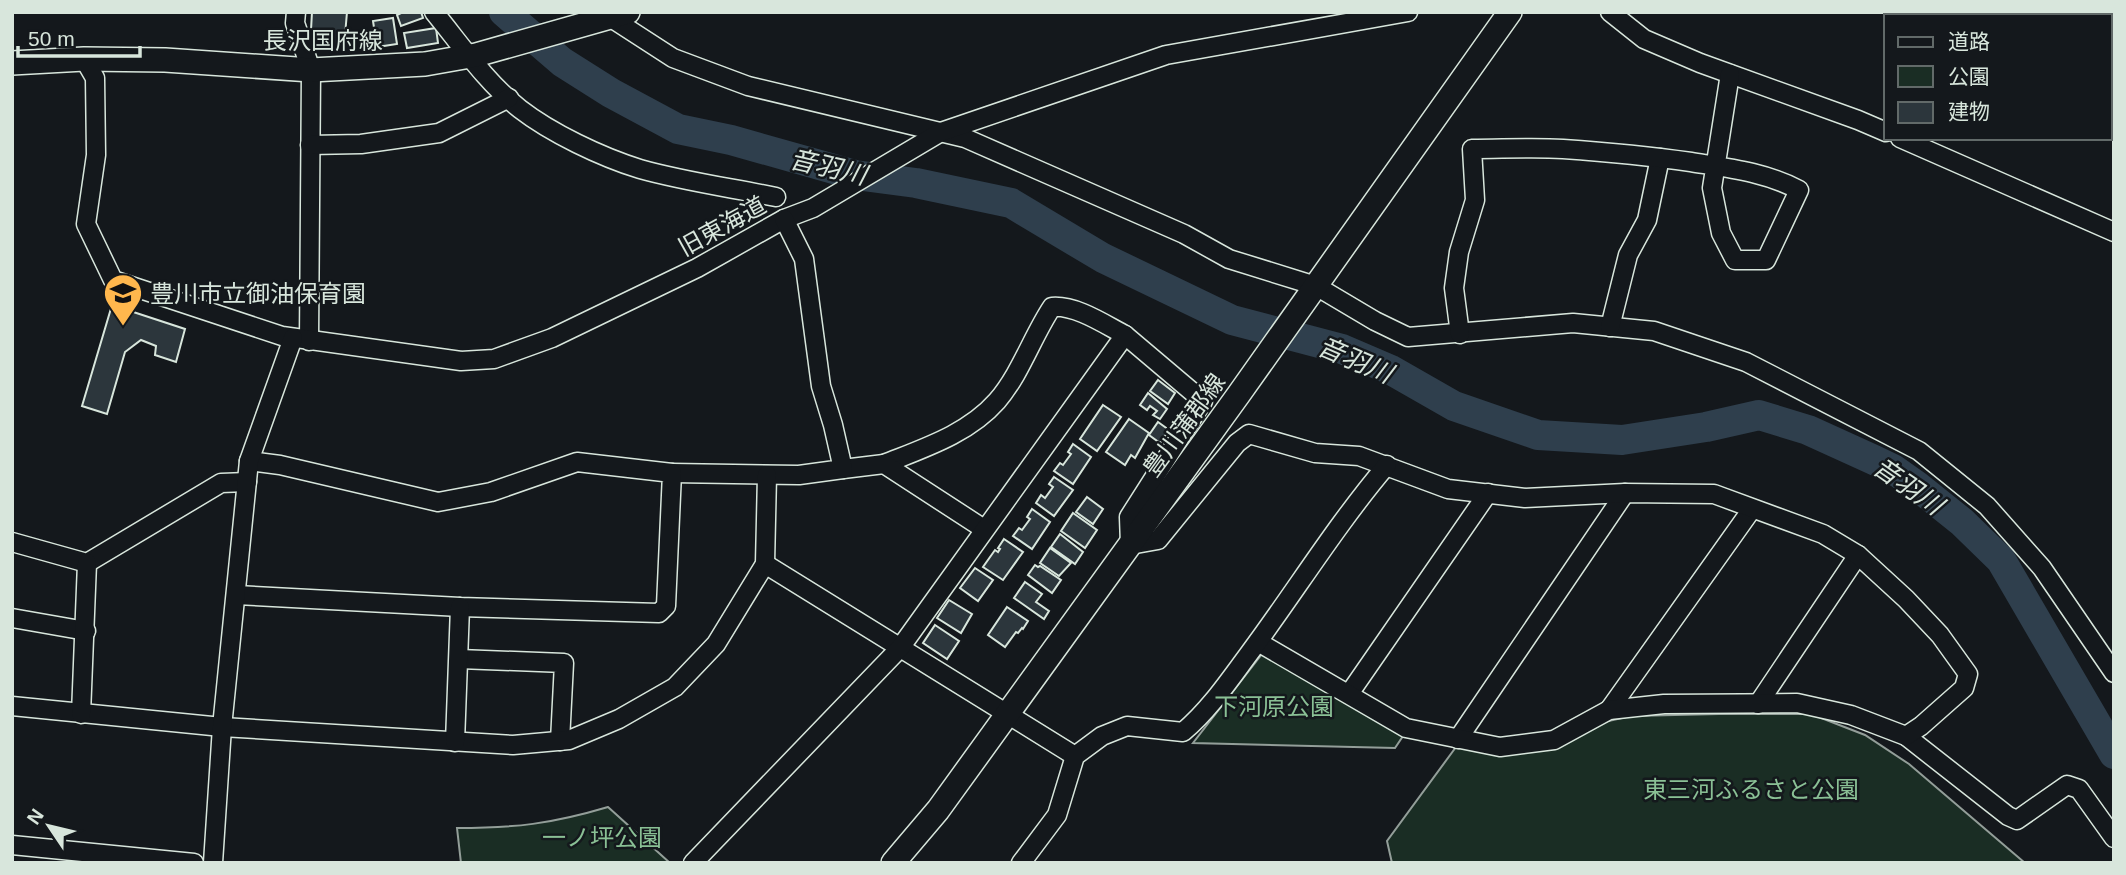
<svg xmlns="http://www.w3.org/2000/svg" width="2126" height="875" font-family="Helvetica,'Noto Sans JP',sans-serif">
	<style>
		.green { fill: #1a2d24; stroke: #939e99; stroke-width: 2 }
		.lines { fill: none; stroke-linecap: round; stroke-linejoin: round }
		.river { stroke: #2f3f4d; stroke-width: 30 }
		.building { fill: #2c363c; stroke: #d8e6dc; stroke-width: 2 }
		.minor-casing { stroke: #d8e6dc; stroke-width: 21 }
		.major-casing { stroke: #d8e6dc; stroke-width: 26 }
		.minor { stroke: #14181c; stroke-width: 18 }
		.major { stroke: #14181c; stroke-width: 23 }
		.labels { text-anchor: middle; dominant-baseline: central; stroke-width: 5; stroke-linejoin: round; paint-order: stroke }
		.street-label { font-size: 24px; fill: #d8e6dc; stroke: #14181c }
		.poi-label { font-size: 24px; fill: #d8e6dc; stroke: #14181c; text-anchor: start }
		.park-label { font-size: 24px; fill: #8ac095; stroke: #14181c }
		.water-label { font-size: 26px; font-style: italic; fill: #d8e6dc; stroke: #14181c }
	</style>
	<rect width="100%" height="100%" fill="#14181c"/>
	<g class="green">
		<polygon points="1262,654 1403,736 1395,748 1193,743"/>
		<polygon points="1719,714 1811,714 1865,735 1909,764 2025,863 1392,863 1387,841 1456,747 1487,753 1553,749 1595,724 1631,716"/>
		<path d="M608 807 670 863H461L457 828C515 828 551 824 608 807Z"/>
	</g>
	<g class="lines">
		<polyline class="river" points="504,12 562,62 611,93 678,129 731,140 855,175 916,183 1011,203 1103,258 1232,320 1342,349 1391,370 1454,406 1538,435 1622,440 1706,427 1759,415 1808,430 1874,460 1893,469 1917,486 1962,522 2001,560 2114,754"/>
	</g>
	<g class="building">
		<polygon points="312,12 347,12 344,47 319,45 318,30 311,30"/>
		<polygon points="403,12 421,12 423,18 401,26 397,15"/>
		<polygon points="393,18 397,44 377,47 373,21"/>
		<polygon points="436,28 438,43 407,48 404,33"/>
		<polygon points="112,305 185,329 176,362 155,355 156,346 141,340 125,352 107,414 82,406"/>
		<polygon points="1158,380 1175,393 1168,404 1150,391"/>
		<polygon points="1148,393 1167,409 1160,419 1153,415 1157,411 1150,406 1147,410 1140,405"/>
		<polygon points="1103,405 1121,417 1097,451 1080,439"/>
		<polygon points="1129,419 1149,433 1135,458 1131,455 1125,465 1106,452"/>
		<polygon points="1158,422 1169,430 1160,443 1149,435"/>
		<polygon points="1073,444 1091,457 1073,484 1054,471 1060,463 1063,465 1071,454 1068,452"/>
		<polygon points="1054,477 1073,490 1054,516 1036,503 1041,495 1045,498 1053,487 1049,484"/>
		<polygon points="1087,497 1103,509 1093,524 1076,512"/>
		<polygon points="1032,509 1050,522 1032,549 1013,536 1019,528 1022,530 1030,519 1027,517"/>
		<polygon points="1073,513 1097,530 1085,548 1061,531"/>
		<polygon points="1060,534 1083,552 1075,564 1051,547"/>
		<polygon points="1004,539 1023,552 1003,580 983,567 995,550 998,552 1000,549 998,548"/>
		<polygon points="1050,548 1071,563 1059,576 1040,563"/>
		<polygon points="1035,565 1038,567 1040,566 1061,580 1052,593 1028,575"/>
		<polygon points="975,568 993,580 978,601 960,588"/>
		<polygon points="1025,582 1042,594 1036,602 1049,611 1044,619 1014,598"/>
		<polygon points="949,600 972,614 961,633 937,618"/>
		<polygon points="1007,607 1028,621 1023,629 1022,628 1018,633 1016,632 1005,647 988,635"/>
		<polygon points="935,625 959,641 947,659 923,643"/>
	</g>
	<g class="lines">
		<g class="minor-casing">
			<g id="minor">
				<polyline points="296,12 295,23 311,70 309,341"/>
				<path d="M434 12C461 45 486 82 520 109 551 133 601 157 640 169 682 181 732 188 776 197"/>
				<polyline points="1610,12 1644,39 1700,63 1858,120 1886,132"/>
				<polyline points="605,14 673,58 748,86 965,138 1184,234 1229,259 1316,286 1375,321 1408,337 1573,323 1654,331 1746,362 1919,451 1987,506 2042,568 2114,673"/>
				<polyline points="84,59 95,78 96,155 86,224 113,280 282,336 461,361 494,359 552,338 697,268 784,219 813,208 941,132 1166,55 1408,12"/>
				<polyline points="1900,138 2114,232"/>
				<polyline points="310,145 361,144 439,133 509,98"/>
				<polyline points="1610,327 1628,255 1647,220 1660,158"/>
				<path d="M1460 334 1454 288 1459 252 1475 200 1472 149C1502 149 1533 147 1563 149 1606 152 1649 156 1691 162 1728 168 1765 172 1799 190L1766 260H1735L1721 233 1712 188 1730 74"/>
				<path d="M884 464C924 448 968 434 997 401 1021 373 1032 337 1052 307 1076 305 1104 324 1125 335"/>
				<polyline points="843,469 884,464 984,529"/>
				<polyline points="672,473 799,475 843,469 833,425 821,386 804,259 784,219"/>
				<polyline points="12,542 87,563 221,483 247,482"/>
				<polyline points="765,564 1075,756"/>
				<polyline points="236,595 460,607 659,613 666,606 672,473 577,462 491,492 438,502 280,465 249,461"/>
				<polyline points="12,618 86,631"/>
				<polyline points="459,659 564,663 560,741"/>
				<polyline points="1349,694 1488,493"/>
				<polyline points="1758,704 1858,555"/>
				<polyline points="12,706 222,727 513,745 569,740 619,719 675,687 716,644 765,564 767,475"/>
				<polyline points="1609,710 1752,509"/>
				<polyline points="81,714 87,563"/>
				<polyline points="1906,736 2008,816 2017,820 2067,785 2079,789 2114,838"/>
				<polyline points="1458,739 1625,493"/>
				<polyline points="455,742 460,607"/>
				<polyline points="12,845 194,863"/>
				<polyline points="213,863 222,727 249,461 293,338"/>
				<polyline points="693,863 900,648 1125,335 1203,401 1129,517 1130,545 1158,540 1237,443 1249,434 1315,453 1359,456 1448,489 1525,498 1625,493 1714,494 1823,534 1858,555 1906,599 1940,635 1968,674 1964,688 1921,726 1906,736 1851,715 1797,703 1664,704 1609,710 1554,740 1500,747 1406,728 1258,642"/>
				<path d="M1021 863 1057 815 1075 756 1102 736 1127 726 1183 732C1209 710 1228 682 1248 655 1295 592 1336 525 1387 465"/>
			</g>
		</g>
		<g class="major-casing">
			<g id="major">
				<polyline points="12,63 84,59 165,60 311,70 425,64 476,55 628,12"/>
				<polyline points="893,863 938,810 1239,394 1510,12"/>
			</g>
		</g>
		<use href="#minor" class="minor"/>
		<use href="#major" class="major"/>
	</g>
	<defs>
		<g id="school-pin" transform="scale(2.0125)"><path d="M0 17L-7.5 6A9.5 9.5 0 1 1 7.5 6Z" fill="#ffb74d" stroke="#14181c"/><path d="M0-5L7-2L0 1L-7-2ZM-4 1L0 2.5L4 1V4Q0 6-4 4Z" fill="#111"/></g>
	</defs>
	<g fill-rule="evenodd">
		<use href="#school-pin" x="123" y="293"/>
	</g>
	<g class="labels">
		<g class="street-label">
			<text x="323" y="40">長沢国府線</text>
			<text transform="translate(722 226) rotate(-29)">旧東海道</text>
			<text transform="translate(1184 425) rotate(-54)">豊川蒲郡線</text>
		</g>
		<g class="poi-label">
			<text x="150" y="293">豊川市立御油保育園</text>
		</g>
		<g class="park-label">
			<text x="1274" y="706">下河原公園</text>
			<text x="1751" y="789">東三河ふるさと公園</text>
			<text x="602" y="837">一ノ坪公園</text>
		</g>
		<g class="water-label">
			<text transform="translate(828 167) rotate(13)">音羽川</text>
			<text transform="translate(1355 360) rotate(23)">音羽川</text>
			<text transform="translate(1908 486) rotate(35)">音羽川</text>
		</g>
	</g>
	<rect width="2126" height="875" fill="none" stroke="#d8e6dc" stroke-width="28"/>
	<rect x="1884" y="14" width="228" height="126" fill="#14181c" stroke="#626a69" stroke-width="2"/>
	<rect x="1898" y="37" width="35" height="10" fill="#14181c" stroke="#626a69" stroke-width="2"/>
	<text x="1948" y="49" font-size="21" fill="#d8e6dc">道路</text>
	<rect x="1898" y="66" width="35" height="21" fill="#1a2d24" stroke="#626a69" stroke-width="2"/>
	<text x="1948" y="84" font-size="21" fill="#d8e6dc">公園</text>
	<rect x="1898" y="102" width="35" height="21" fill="#2c363c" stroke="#626a69" stroke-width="2"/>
	<text x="1948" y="119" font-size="21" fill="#d8e6dc">建物</text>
	<g transform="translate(49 826) rotate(305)" stroke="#14181c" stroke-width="5" paint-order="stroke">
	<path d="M0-5L12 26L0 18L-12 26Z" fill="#d8e6dc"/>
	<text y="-10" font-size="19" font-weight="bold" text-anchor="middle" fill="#d8e6dc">N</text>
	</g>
	<path d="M18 46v10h122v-10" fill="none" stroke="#d8e6dc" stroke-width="3.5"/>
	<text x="28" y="46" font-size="21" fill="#d8e6dc" stroke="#14181c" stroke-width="5" paint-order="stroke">50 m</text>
</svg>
